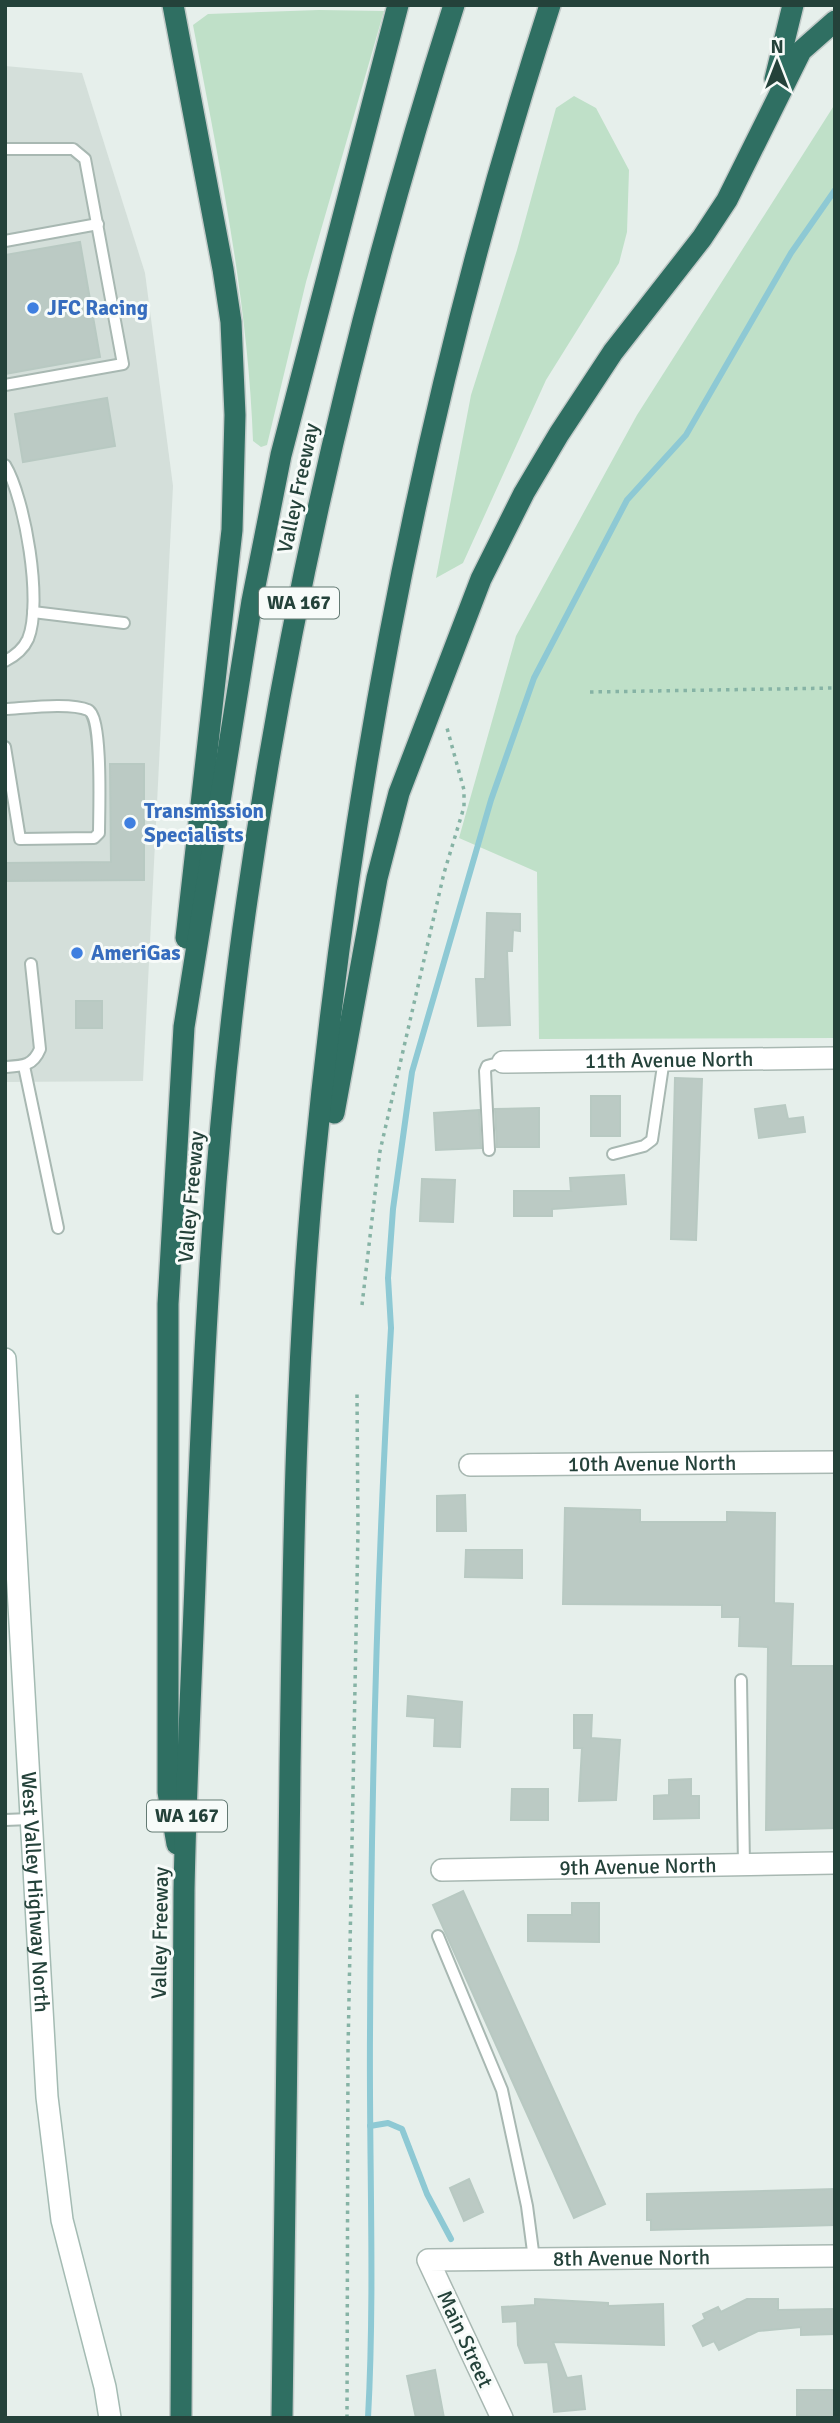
<svg xmlns="http://www.w3.org/2000/svg" width="840" height="2423" font-family="Signika,sans-serif">
	<style>
		.built { fill: #d4dfda }
		.green { fill: #bfe0c8 }
		.lines { fill: none; stroke-linecap: round; stroke-linejoin: round }
		.stream { stroke: #8ec9d4; stroke-width: 6 }
		.building { fill: #bbcac4; stroke: #b8c9c2; stroke-width: 2 }
		.lane-casing { stroke: #a8b8b2; stroke-width: 14 }
		.street-casing { stroke: #a8b8b2; stroke-width: 24 }
		.secondary-casing { stroke: #a4bbb3; stroke-width: 24 }
		.highway-casing { stroke: #c2cac8; stroke-width: 24 }
		.path { stroke: #86b3a5; stroke-width: 3.5; stroke-dasharray: 3.5 5; stroke-linecap: butt }
		.lane { stroke: #fff; stroke-width: 10 }
		.street { stroke: #fff; stroke-width: 21 }
		.secondary { stroke: #fff; stroke-width: 21 }
		.highway { stroke: #2f6f62; stroke-width: 21 }
		.shop-dot { fill: #3f7fe0; stroke: #f7fbf9; stroke-width: 2.5 }
		.labels { text-anchor: middle; dominant-baseline: central; stroke-width: 6; stroke-linejoin: round; paint-order: stroke }
		.shield { fill: #f7fbf9; stroke: #637a73; stroke-width: 2 }
		.shield-label { font-size: 19px; font-weight: bold; fill: #24423a }
		.shop-label { font-size: 21px; font-weight: bold; fill: #366cbe; stroke: #f7fbf9; text-anchor: start }
		.street-label { font-size: 21px; fill: #24423a; stroke: #f7fbf9 }
	</style>
	<rect width="100%" height="100%" fill="#e6efeb"/>
	<polygon class="built" points="5,66 82,73 145,273 173,486 143,1081 5,1082"/>
	<g class="green">
		<path d="M319 10 384 11 306 282 267 445 261 447 253 441C248 300 219 163 193 25L208 14Z"/>
		<polygon points="574,96 596,108 629,170 627,232 619,263 546,380 463,563 436,578 471,395 517,250 556,108"/>
		<polygon points="835,104 835,1038 539,1039 537,872 459,838 516,636 637,415"/>
	</g>
	<g class="lines">
		<g class="stream">
			<polyline points="370,2126 388,2123 402,2129 427,2194 451,2239"/>
			<path d="M368 2418C375 2290 369 2162 370 2034 371 1799 377 1564 391 1328L388 1278 393 1209 412 1072 491 800 534 678 627 500 686 435 791 253 835 190"/>
		</g>
	</g>
	<g class="building">
		<polygon points="80,242 100,357 5,374 5,255"/>
		<polygon points="107,398 115,446 23,462 15,414"/>
		<polygon points="110,764 144,764 144,880 5,881 5,863 111,862"/>
		<polygon points="487,913 520,914 520,931 513,930 512,951 507,951 510,1025 478,1026 476,979 485,979"/>
		<rect x="76" y="1001" width="26" height="27"/>
		<polygon points="675,1078 702,1079 696,1240 671,1239"/>
		<rect x="591" y="1096" width="29" height="40"/>
		<polygon points="785,1105 788,1119 803,1117 805,1132 759,1138 755,1109"/>
		<polygon points="539,1108 539,1147 497,1147 495,1109"/>
		<polygon points="479,1110 481,1148 436,1150 434,1113"/>
		<polygon points="624,1175 626,1204 552,1209 552,1216 514,1216 514,1191 571,1191 570,1178"/>
		<polygon points="422,1179 455,1180 453,1222 420,1221"/>
		<polygon points="465,1495 466,1531 437,1531 437,1496"/>
		<polygon points="565,1508 640,1510 640,1522 727,1522 727,1512 775,1513 774,1603 793,1604 791,1666 835,1666 835,1828 766,1830 768,1647 739,1646 740,1617 722,1617 722,1605 563,1604"/>
		<polygon points="466,1550 522,1550 522,1578 465,1577"/>
		<polygon points="408,1696 462,1702 460,1747 434,1746 435,1718 407,1716"/>
		<polygon points="574,1715 592,1715 591,1738 620,1740 616,1800 579,1801 582,1748 574,1748"/>
		<polygon points="691,1779 691,1796 699,1796 699,1818 654,1819 654,1796 669,1795 669,1780"/>
		<polygon points="512,1789 548,1789 548,1820 511,1820"/>
		<polygon points="463,1891 605,2204 574,2218 433,1905"/>
		<polygon points="572,1903 599,1903 599,1942 528,1941 528,1915 572,1915"/>
		<polygon points="469,2179 483,2212 464,2221 450,2188"/>
		<polygon points="835,2189 835,2225 651,2230 651,2220 647,2220 647,2194"/>
		<polygon points="535,2299 608,2303 608,2306 663,2304 664,2345 553,2342 567,2378 581,2376 585,2409 554,2412 548,2362 525,2363 518,2345 517,2321 503,2322 502,2307 535,2305"/>
		<polygon points="747,2299 778,2299 778,2310 835,2309 835,2334 801,2335 801,2327 758,2331 719,2350 714,2341 703,2346 693,2326 705,2319 703,2314 718,2307 721,2312"/>
		<polygon points="435,2370 444,2418 416,2418 407,2376"/>
		<polygon points="797,2390 835,2390 835,2418 797,2415"/>
	</g>
	<g class="lines">
		<g class="lane-casing">
			<g id="lane">
				<polyline points="5,149 73,149 85,159 123,364 5,385"/>
				<polyline points="5,241 98,224"/>
				<path d="M5 465C25 498 43 603 28 639 23 650 15 656 5 661"/>
				<polyline points="33,612 124,623"/>
				<path d="M5 709C25 708 71 702 88 710 103 716 99 814 99 833L94 838 20 839 5 747"/>
				<polyline points="24,1066 58,1228"/>
				<path d="M5 1067C23 1066 33 1066 40 1049L31 964"/>
				<polyline points="489,1150 485,1071 487,1066 506,1061"/>
				<polyline points="613,1154 644,1146 652,1140 664,1059"/>
				<polyline points="741,1680 744,1865"/>
				<polyline points="5,1820 30,1819"/>
				<polyline points="438,1936 502,2090 527,2206 534,2259"/>
			</g>
		</g>
		<g class="street-casing">
			<g id="street">
				<path id="s1" d="M503 1062 835 1058"/>
				<path id="s2" d="M470 1465 835 1462"/>
				<path id="s3" d="M442 1870 835 1863"/>
				<path id="s4" d="M502 2418 428 2260 835 2256"/>
			</g>
		</g>
		<g class="secondary-casing">
			<g id="secondary">
				<path id="s5" d="M5 1359 47 2097 62 2220 105 2387 110 2418"/>
			</g>
		</g>
		<g class="highway-casing">
			<g id="highway">
				<polyline points="173,5 223,269 231,322 235,415 232,530 186,938"/>
				<polyline points="775,79 793,5"/>
				<polyline points="334,1113 377,878 399,793 481,579 524,493 559,434 613,352 702,238 727,200 801,51 835,21"/>
				<polyline points="177,1844 168,1792 168,1304 184,1027 252,601 281,455 398,5"/>
				<path d="M181 2418C182 2242 182 2066 184 1891 186 1788 191 1686 195 1584 203 1356 214 1127 247 900 290 597 361 297 454 5"/>
				<path d="M282 2418C285 2201 288 1985 290 1768 293 1568 295 1367 314 1168 352 775 428 381 550 5"/>
			</g>
		</g>
		<g class="path">
			<polyline points="590,692 835,688"/>
			<polyline points="362,1305 380,1151 444,873 464,807 464,790 447,728"/>
			<polyline points="347,2418 348,2051 358,1531 357,1394"/>
		</g>
		<use href="#lane" class="lane"/>
		<use href="#street" class="street"/>
		<use href="#secondary" class="secondary"/>
		<use href="#highway" class="highway"/>
	</g>
	<g class="shop-dot">
		<circle cx="33" cy="308" r="7"/>
		<circle cx="130" cy="823" r="7"/>
		<circle cx="77" cy="953" r="7"/>
	</g>
	<g class="labels">
		<g class="shield">
			<rect x="259" y="587.5" width="80" height="31" rx="5"/>
			<rect x="147" y="1800.5" width="80" height="31" rx="5"/>
		</g>
		<g class="shield-label">
			<text x="299" y="603">WA 167</text>
			<text x="187" y="1816">WA 167</text>
		</g>
		<g class="shop-label">
			<text x="47" y="308">JFC Racing</text>
			<text x="144" y="811">Transmission<tspan x="144" dy="24">Specialists</tspan></text>
			<text x="91" y="953">AmeriGas</text>
		</g>
		<g class="street-label">
			<text transform="translate(298 488) rotate(-78)">Valley Freeway</text>
			<text stroke="none"><textPath href="#s1" startOffset="166">11th Avenue North</textPath></text>
			<text transform="translate(191 1197) rotate(-85)">Valley Freeway</text>
			<text stroke="none"><textPath href="#s2" startOffset="182">10th Avenue North</textPath></text>
			<text stroke="none"><textPath href="#s3" startOffset="196">9th Avenue North</textPath></text>
			<text stroke="none"><textPath href="#s5" startOffset="534">West Valley Highway North</textPath></text>
			<text transform="translate(160 1933) rotate(-89)">Valley Freeway</text>
			<text stroke="none"><textPath href="#s4" startOffset="378">8th Avenue North</textPath></text>
			<text transform="translate(465 2339) rotate(65)">Main Street</text>
		</g>
	</g>
	<rect width="840" height="2423" fill="none" stroke="#24423a" stroke-width="14"/>
	<g transform="translate(777 63)" stroke="#f7fbf9" stroke-width="5" paint-order="stroke">
	<path d="M0-5L12 26L0 18L-12 26Z" fill="#24423a"/>
	<text y="-10" font-size="19" font-weight="bold" text-anchor="middle" fill="#24423a">N</text>
	</g>
</svg>
